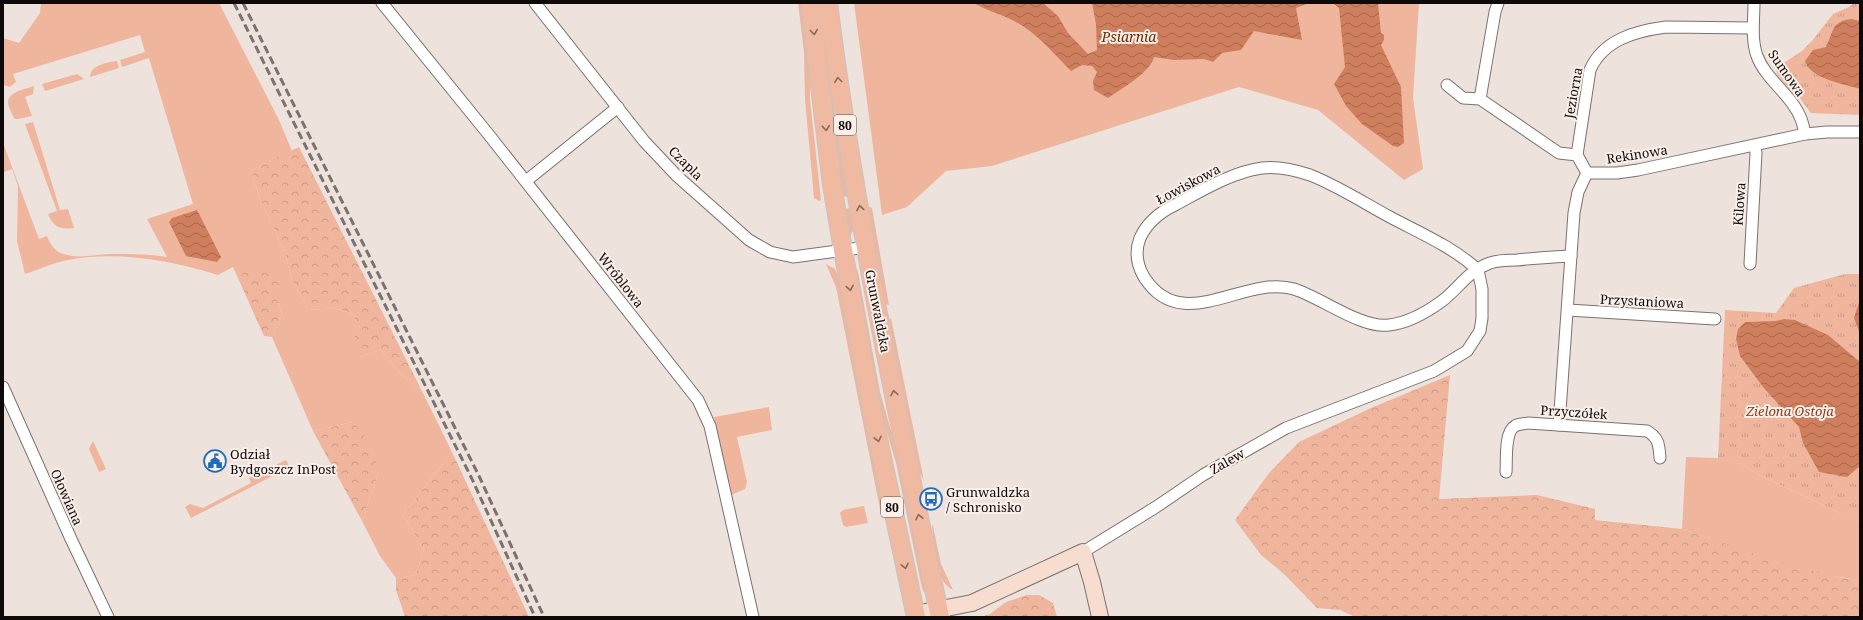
<svg xmlns="http://www.w3.org/2000/svg" width="1863" height="620" font-family="'Noto Serif',serif">
	<style>
		.grass { fill: #f0b59d }
		.forest { fill: url(#forest-crowns) }
		.park { fill: url(#park-tufts) }
		.water { fill: url(#water-waves) }
		.lines { fill: none; stroke-linecap: round; stroke-linejoin: round }
		.street-casing { stroke: #7b716c; stroke-width: 13 }
		.secondary-casing { stroke: #7b716c; stroke-width: 18 }
		.primary-casing { stroke: #c5c4c4; stroke-width: 20 }
		.street { stroke: #fff; stroke-width: 11 }
		.secondary { stroke: #f7dcd0; stroke-width: 16 }
		.primary { stroke: #efb9a2; stroke-width: 18 }
		.rail { stroke: #79726f; stroke-width: 3; stroke-dasharray: 8 4; stroke-linecap: butt }
		.oneway { stroke: #8a6a5d }
		.labels { text-anchor: middle; dominant-baseline: central; stroke-width: 4; stroke-linejoin: round; paint-order: stroke }
		.shield { fill: #fbefea; stroke: #554f4c; stroke-width: 1 }
		.shield-label { font-size: 12px; font-weight: bold; fill: #0e0a09 }
		.street-label { font-size: 13px; fill: #0e0a09; stroke: #fbefea }
		.park-label { font-size: 13px; font-style: italic; fill: #863c1a; stroke: #fbefea }
		.poi-label { font-size: 13px; fill: #0e0a09; stroke: #fbefea; text-anchor: start }
		.water-label { font-size: 14px; font-style: italic; fill: #702801; stroke: #fbefea }
	</style>
	<defs>
		<pattern id="forest-crowns" width="20" height="18" patternUnits="userSpaceOnUse"><rect width="20" height="18" fill="#f0b59d"/><path d="M2 6a3 3 0 1 1 6 0M12 15a3 3 0 1 1 6 0" fill="none" stroke="#cd9a86"/></pattern>
		<pattern id="park-tufts" width="24" height="20" patternUnits="userSpaceOnUse"><rect width="24" height="20" fill="#f0b59d"/><path d="M3 7l-1-3M5 7V3M7 7l1-3M15 17l-1-3M17 17v-4M19 17l1-3" fill="none" stroke="#cd9a86"/></pattern>
		<pattern id="water-waves" width="16" height="10" patternUnits="userSpaceOnUse"><rect width="16" height="10" fill="#cf7f5e"/><path d="M0 5q4-4 8 0t8 0" fill="none" stroke="#a6664c"/></pattern>
	</defs>
	<rect width="100%" height="100%" fill="#eee2dd"/>
	<g class="grass">
		<path d="M41 3H219L279 120 292 151 251 170 260 199 285 253 292 280 308 310 334 308 352 313 360 328 359 357 381 350 399 372 422 391 452 452 403 515 424 550 416 575 396 578 380 556 362 521 379 471 353 422 313 431 272 337 282 314 276 297 233 267 218 275C168 260 115 250 63 261 50 264 38 270 25 274L17 241 18 186 12 169 4 172 3 170V143L39 239 47 236C49 241 52 247 57 251 74 261 94 254 112 254 130 254 149 254 167 257L147 219 193 204 149 58 122 67 120 60 145 52 140 35 13 74 16 82 10 87 3 85V38L19 43 40 13Z"/>
		<polygon points="798,3 803,3 810,63 810,100 821,200 819,201 814,198 805,99 804,52"/>
		<polygon points="854,3 1419,3 1413,98 1423,169 1404,180 1318,110 1239,87 992,166 946,171 907,207 882,215"/>
		<polygon points="820,19 822,19 850,196 841,197"/>
		<path d="M117 61 119 68 90 77C90 65 108 62 117 61Z"/>
		<polygon points="77,74 84,79 45,91 42,84"/>
		<path d="M34 86 33 94 25 97 32 116 19 119H15C12 115 11 112 9 107 4 92 23 90 34 86Z"/>
		<path d="M33 122 60 210 68 209 74 228C61 230 53 227 48 214L57 211 25 124Z"/>
		<polygon points="866,205 872,208 889,305 885,304"/>
		<polygon points="853,208 854,228 850,237 848,237 843,209"/>
		<polygon points="854,263 858,272 880,392 901,466 927,598 922,588 896,463 877,399"/>
		<polygon points="826,264 835,269 842,285 886,514 882,519 836,287"/>
		<polygon points="891,318 924,481 915,464 887,323"/>
		<polygon points="769,407 772,430 737,437 747,482 745,489 731,495 714,417"/>
		<polygon points="93,441 106,469 99,472 89,449"/>
		<path d="M1686 457 1718 458 1740 464 1763 477 1860 522V580C1799 573 1740 549 1682 529Z"/>
		<polygon points="286,460 290,467 191,518 185,507 190,504 203,508 251,483 249,478"/>
		<polygon points="864,506 868,523 846,527 843,525 840,513 843,510"/>
		<path d="M932 526H933L941 564 953 590C934 581 934 545 932 526Z"/>
	</g>
	<g class="forest">
		<polygon points="299,147 422,391 399,372 381,350 359,357 351,342 360,328 352,313 334,308 308,310 292,280 285,253 260,199 251,170"/>
		<path d="M233 267C251 267 268 270 281 284L276 297 282 314 272 337 264 336Z"/>
		<polygon points="1450,375 1439,499 1537,495 1595,509 1595,520 1682,529 1779,562 1842,578 1860,580 1860,617 1355,617 1340,610 1317,608 1284,574 1261,555 1235,520 1269,473 1299,442 1371,408"/>
		<polygon points="353,422 368,440 379,471 362,521 313,431"/>
		<polygon points="452,452 529,617 405,617 396,590 396,578 416,575 424,550 403,515"/>
		<polygon points="1027,595 1039,595 1053,603 1057,617 981,617 990,614 1006,602"/>
	</g>
	<g class="park">
		<polygon points="1854,3 1860,3 1860,115 1811,113 1798,96 1795,98 1777,74 1776,68 1802,51 1812,41 1833,14 1849,7"/>
		<polygon points="1845,274 1860,274 1860,522 1763,477 1740,464 1718,458 1725,310 1776,313 1794,288"/>
	</g>
	<g class="water">
		<path d="M974 3H1043L1058 16 1068 33 1088 54 1097 50 1096 24 1092 3H1309L1296 8 1302 40 1254 31 1241 50 1222 53 1213 62 1204 59 1174 60 1154 57C1151 72 1121 89 1108 98L1094 90 1093 81 1097 72 1092 66 1082 65 1071 71C1054 54 1037 33 1016 22 1002 14 987 11 974 3Z"/>
		<polygon points="1333,3 1378,3 1381,33 1384,35 1384,40 1381,45 1401,87 1404,143 1398,147 1393,146 1362,124 1346,106 1334,84 1345,67 1339,8"/>
		<path d="M1852 19 1860 21V89C1845 84 1810 79 1805 61L1813 50 1826 47C1834 31 1831 21 1852 19Z"/>
		<polygon points="197,210 221,257 217,262 186,256 169,222 172,218"/>
		<polygon points="1860,299 1860,334 1854,318"/>
		<polygon points="1784,319 1795,320 1828,335 1860,362 1860,466 1847,477 1819,472 1803,443 1799,427 1763,387 1740,356 1736,339 1738,329 1745,322 1776,321"/>
	</g>
	<g class="lines">
		<g class="street-casing">
			<g id="street">
				<polyline points="382,3 489,135 698,400 710,426 753,617"/>
				<polyline points="535,3 644,141 677,176 749,240 770,252 793,257 867,247"/>
				<path d="M1754 3C1754 20 1751 39 1757 56 1766 80 1792 95 1801 119 1803 124 1804 129 1805 134"/>
				<polyline points="1447,85 1463,98 1480,99 1559,153 1577,155 1587,173"/>
				<polyline points="1480,99 1495,12 1498,3"/>
				<path d="M1577 155 1590 70C1603 40 1635 31 1666 27L1753 28"/>
				<polyline points="1587,173 1617,173 1638,170 1805,134 1827,132 1860,132"/>
				<polyline points="526,181 618,107"/>
				<polyline points="1750,264 1756,153 1755,146"/>
				<path d="M1478 270C1453 247 1420 233 1390 217 1364 203 1338 186 1310 175 1295 170 1278 166 1262 168 1232 172 1201 191 1175 205 1160 212 1147 223 1140 238 1135 251 1137 265 1144 277 1182 337 1245 274 1294 289 1322 298 1362 329 1389 325 1407 323 1427 312 1442 301 1458 289 1469 270 1490 263 1498 260 1509 260 1517 260 1535 258 1553 257 1571 256"/>
				<polyline points="1568,310 1715,319"/>
				<polyline points="3,387 71,539 108,617"/>
				<polyline points="1559,425 1574,213 1578,192 1587,173"/>
				<path d="M1506 472C1507 461 1504 432 1515 426 1518 424 1524 424 1528 423L1647 431C1659 438 1659 445 1660 458"/>
				<polyline points="1083,552 1156,507 1203,475 1286,428 1434,371 1467,351 1480,331 1482,318 1482,289 1478,270"/>
			</g>
		</g>
		<g class="secondary-casing">
			<polyline id="secondary" points="915,614 972,603 1083,552 1092,582 1100,617"/>
		</g>
		<g class="primary-casing">
			<g id="primary">
				<polyline points="810,3 832,185 843,250 870,401 916,617"/>
				<path d="M828 3C854 209 897 414 940 617"/>
			</g>
		</g>
		<use href="#street" class="street"/>
		<use href="#secondary" class="secondary"/>
		<use href="#primary" class="primary"/>
		<g class="rail">
			<polyline points="234,3 472,479 535,617"/>
			<polyline points="243,3 479,476 544,617"/>
		</g>
	</g>
	<defs><path id="oneway-chevron" d="M-2-3.5L2.5 0L-2 3.5" fill="none" stroke-width="1.6" stroke-linecap="round" stroke-linejoin="round"/></defs>
	<g class="oneway">
		<use href="#oneway-chevron" transform="translate(814 32) rotate(83)"/>
		<use href="#oneway-chevron" transform="translate(838 80) rotate(-98)"/>
		<use href="#oneway-chevron" transform="translate(826 128) rotate(84)"/>
		<use href="#oneway-chevron" transform="translate(860 208) rotate(-100)"/>
		<use href="#oneway-chevron" transform="translate(850 288) rotate(80)"/>
		<use href="#oneway-chevron" transform="translate(894 393) rotate(-101)"/>
		<use href="#oneway-chevron" transform="translate(878 439) rotate(78)"/>
		<use href="#oneway-chevron" transform="translate(919 517) rotate(-102)"/>
		<use href="#oneway-chevron" transform="translate(905 566) rotate(78)"/>
	</g>
	<defs>
		<g id="civic-ring" transform="scale(1.15)"><circle r="9.5" fill="#fbefea" stroke="#1f6cbb" stroke-width="1.5"/><path d="M-.6-6.5H3V-4.5H.6V-3L4-1V1h2V6H-6V1h2V-1L-.6-3ZM-1.2 2.5V6h2.4V2.5Z" fill="#1f6cbb"/></g>
		<g id="bus-ring" transform="scale(1.15)"><circle r="9.5" fill="#fbefea" stroke="#1f6cbb" stroke-width="1.5"/><path d="M-5-6H5V4H4V6H2V4H-2V6H-4V4H-5ZM-3.5-4V0h7V-4ZM-3.5 1.2v1.5H-2V1.2ZM2 1.2v1.5H3.5V1.2Z" fill="#1f6cbb"/></g>
	</defs>
	<g fill-rule="evenodd">
		<use href="#civic-ring" x="215" y="461"/>
		<use href="#bus-ring" x="931" y="499"/>
	</g>
	<g class="labels">
		<g class="shield">
			<rect x="834" y="115" width="22" height="20" rx="3"/>
			<rect x="881" y="497" width="22" height="20" rx="3"/>
		</g>
		<g class="shield-label">
			<text x="845" y="125">80</text>
			<text x="892" y="507">80</text>
		</g>
		<g class="street-label">
			<text transform="translate(1787 73) rotate(55)">Sumowa</text>
			<text transform="translate(1573 93) rotate(-80)">Jeziorna</text>
			<text transform="translate(1637 154) rotate(-9)">Rekinowa</text>
			<text transform="translate(686 163) rotate(45)">Czapla</text>
			<text transform="translate(1188 184) rotate(-28)">Łowiskowa</text>
			<text transform="translate(1739 204) rotate(-86)">Kilowa</text>
			<text transform="translate(621 280) rotate(52)">Wróblowa</text>
			<text transform="translate(1642 301) rotate(3)">Przystaniowa</text>
			<text transform="translate(878 311) rotate(79)">Grunwaldzka</text>
			<text transform="translate(1574 412) rotate(4)">Przyczółek</text>
			<text transform="translate(1227 461) rotate(-30)">Zalew</text>
			<text transform="translate(67 497) rotate(66)">Ołowiana</text>
		</g>
		<g class="park-label">
			<text x="1790" y="411">Zielona Ostoja</text>
		</g>
		<g class="poi-label">
			<text x="230" y="454">Odział<tspan x="230" dy="15">Bydgoszcz InPost</tspan></text>
			<text x="946" y="492">Grunwaldzka<tspan x="946" dy="15">/ Schronisko</tspan></text>
		</g>
		<g class="water-label">
			<text x="1129" y="36">Psiarnia</text>
		</g>
	</g>
	<rect width="1863" height="620" fill="none" stroke="#0e0a09" stroke-width="8"/>
</svg>
